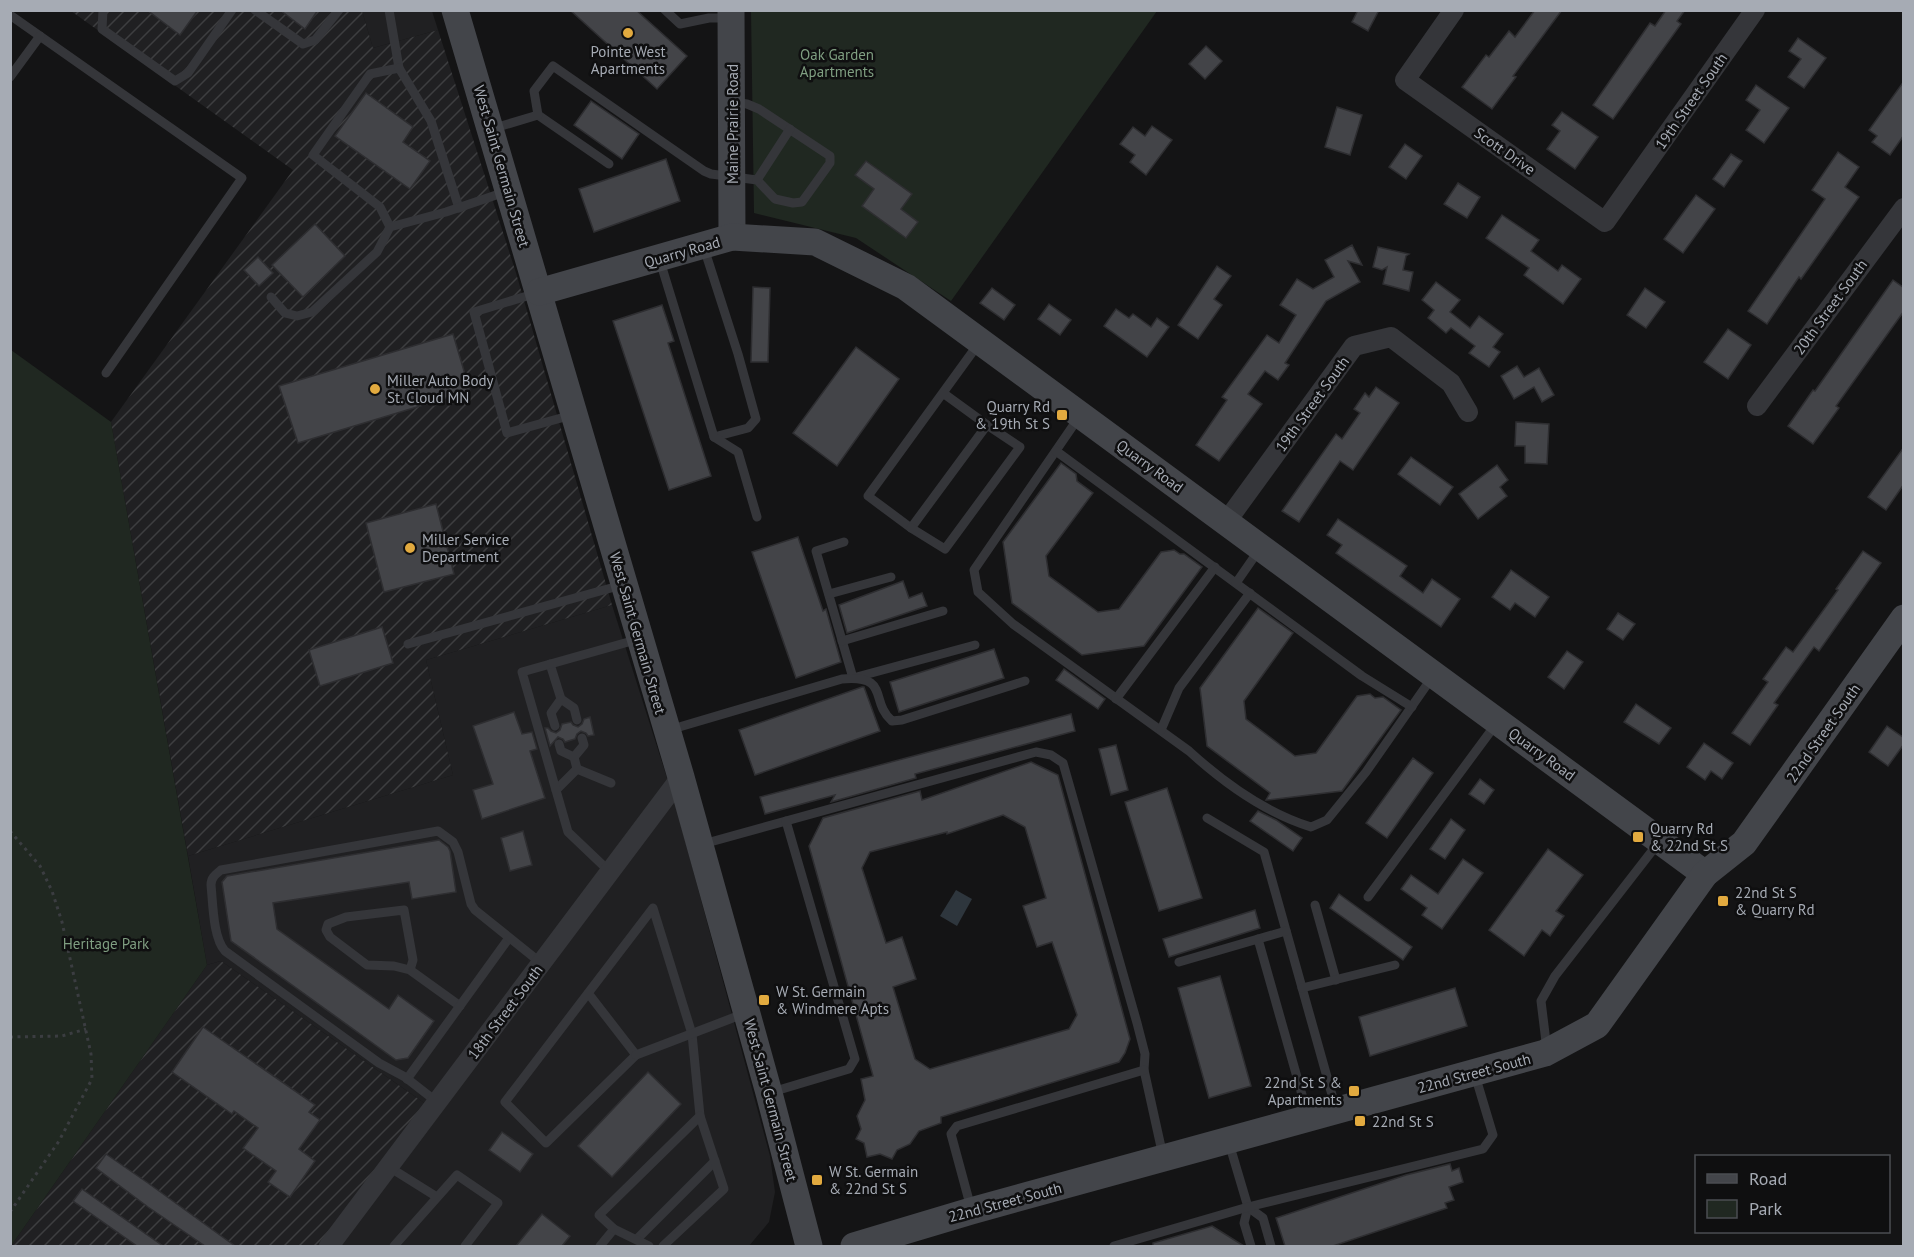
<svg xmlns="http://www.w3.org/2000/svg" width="1914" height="1257" font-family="'PT Sans',sans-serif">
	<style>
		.built { fill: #202022 }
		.industrial { fill: url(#industrial-furrows) }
		.green { fill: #202821 }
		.water { fill: #2e363d }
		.building { fill: #434448; stroke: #2e2e31; stroke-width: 1.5; fill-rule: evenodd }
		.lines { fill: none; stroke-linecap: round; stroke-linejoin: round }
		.path { stroke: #3b3d41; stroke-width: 3; stroke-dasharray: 3 4.5; stroke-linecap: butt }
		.lane { stroke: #35363a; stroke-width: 9 }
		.street { stroke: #35363a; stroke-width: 20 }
		.secondary { stroke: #43454a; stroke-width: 27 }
		.poi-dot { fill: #e2aa3f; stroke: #0f0f10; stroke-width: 2 }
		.labels { text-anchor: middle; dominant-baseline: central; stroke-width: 5; stroke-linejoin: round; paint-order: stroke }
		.poi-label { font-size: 15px; fill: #a6abb4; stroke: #0f0f10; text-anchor: start }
		.park-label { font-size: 15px; fill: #7f9e81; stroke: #0f0f10 }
		.street-label { font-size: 15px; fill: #a6abb4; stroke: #0f0f10 }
	</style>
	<defs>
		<pattern id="industrial-furrows" width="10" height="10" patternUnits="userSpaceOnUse" patternTransform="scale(1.5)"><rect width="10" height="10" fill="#202022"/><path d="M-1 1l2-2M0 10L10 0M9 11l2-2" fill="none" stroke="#3d3e40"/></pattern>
	</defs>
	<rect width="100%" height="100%" fill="#141415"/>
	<g class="built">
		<polygon points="362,11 432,11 438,30 373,48"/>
		<polygon points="612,605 675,803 770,1156 775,1192 769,1222 749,1246 340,1246 440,1114 221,961 207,965 188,856 453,775 426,660"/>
	</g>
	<g class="industrial">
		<polygon points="71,11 362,11 373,48 438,30 516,273 612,605 426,660 453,775 188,856 111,422 293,170"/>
		<polygon points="221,961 440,1114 340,1246 11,1246 207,965"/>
	</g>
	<g class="green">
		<polygon points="751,11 1157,11 951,301 856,238 754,213"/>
		<polygon points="11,350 111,422 207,965 11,1246"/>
	</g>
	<polygon class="water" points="956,890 972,899 957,926 940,916"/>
	<g class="building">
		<polygon points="147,10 198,10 180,35"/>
		<polygon points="280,10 318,10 305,29"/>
		<polygon points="570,10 636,10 687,56 657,89"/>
		<polygon points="1358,10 1379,10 1368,31 1352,22"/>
		<polygon points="1535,10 1562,10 1513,76 1516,77 1492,109 1462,87 1486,55 1489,57 1509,31 1515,37"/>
		<polygon points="1666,10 1685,10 1677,21 1681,24 1613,119 1593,105 1650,23 1655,26"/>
		<polygon points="1798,38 1826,58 1804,88 1788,77 1801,59 1789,51"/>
		<polygon points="1206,46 1222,61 1205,79 1189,64"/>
		<polygon points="1904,81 1904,135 1890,155 1872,142 1877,136 1869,130"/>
		<polygon points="1756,85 1789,108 1764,143 1746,130 1760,110 1746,100"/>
		<polygon points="366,93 413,127 403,142 430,161 410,189 335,136"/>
		<polygon points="591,101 639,134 622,159 574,125"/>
		<polygon points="1337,107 1362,115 1350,155 1325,147"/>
		<polygon points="1562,112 1598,137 1575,169 1547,149 1560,131 1552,125"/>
		<polygon points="1152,126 1172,140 1146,175 1130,162 1135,155 1120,144 1133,127 1145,136"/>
		<polygon points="1405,144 1422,156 1406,179 1389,167"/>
		<polygon points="1838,152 1859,167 1845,187 1859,197 1801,279 1799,277 1767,324 1748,311 1825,199 1812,190"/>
		<polygon points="1731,154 1742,161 1724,187 1713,179"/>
		<polygon points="666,159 680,201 594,232 579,189"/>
		<polygon points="866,161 912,194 901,209 918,222 906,238 862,206 874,189 855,175"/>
		<polygon points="1458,183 1480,197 1467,218 1444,204"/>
		<polygon points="1696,195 1715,209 1683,253 1664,239"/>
		<polygon points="1502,215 1539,240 1531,251 1558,271 1562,265 1581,279 1563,304 1524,275 1529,268 1486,238"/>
		<polygon points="315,224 345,256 303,297 272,265"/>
		<polygon points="1352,245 1362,265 1348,261 1360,282 1326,301 1285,363 1289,365 1278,380 1265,371 1248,394 1262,404 1219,461 1196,445 1227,400 1222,397 1267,335 1279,343 1296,315 1280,305 1297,279 1313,289 1334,277 1325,260"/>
		<polygon points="1378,247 1409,254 1406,256 1403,270 1413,272 1409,291 1383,284 1387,267 1382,270 1373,267"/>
		<polygon points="258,257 273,273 259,286 244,270"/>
		<polygon points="1217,266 1231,276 1214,299 1222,305 1198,339 1178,325"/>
		<polygon points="1893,280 1904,288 1904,311 1836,406 1839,408 1813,444 1788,426 1813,390 1815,391"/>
		<polygon points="1436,282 1460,300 1450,312 1470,328 1479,316 1503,334 1493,347 1500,352 1489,367 1469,353 1475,346 1451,328 1446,333 1428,318 1434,310 1422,300"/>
		<polygon points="753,287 770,288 768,362 751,362"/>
		<polygon points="992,288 1015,305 1004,320 980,303"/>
		<polygon points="1645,288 1665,302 1646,328 1627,315"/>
		<polygon points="1049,304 1071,320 1060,335 1038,319"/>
		<polygon points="662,305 674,341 668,343 711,476 669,490 613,321"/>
		<polygon points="1116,309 1129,318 1133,314 1151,327 1157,318 1169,327 1147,357 1104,326"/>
		<polygon points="1728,329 1751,345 1728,379 1704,362"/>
		<polygon points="453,334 470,391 298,443 279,386"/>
		<polygon points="856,347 899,379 837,466 793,433"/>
		<polygon points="1517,366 1524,377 1539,368 1554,395 1542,402 1534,387 1514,399 1501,376"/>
		<polygon points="1376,387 1399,403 1353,470 1340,461 1299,522 1282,511 1336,434 1342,439 1360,413 1354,409 1365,393 1369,397"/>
		<polygon points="1516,422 1549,424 1547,464 1525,463 1525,446 1515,446"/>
		<polygon points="1904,447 1904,484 1886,510 1868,497"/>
		<polygon points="1411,457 1453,487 1440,505 1398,474"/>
		<polygon points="1061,463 1076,474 1077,481 1093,493 1046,556 1049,576 1098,612 1119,609 1161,552 1174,550 1180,554 1184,554 1202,567 1144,646 1082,655 1012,603 1003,542"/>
		<polygon points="1497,465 1508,480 1500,487 1507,496 1478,519 1459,494"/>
		<polygon points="436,504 454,574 384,592 366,523"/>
		<polygon points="1338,519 1407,566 1400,576 1423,593 1432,579 1460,599 1441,627 1336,553 1342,545 1327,535"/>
		<polygon points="798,537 823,611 826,609 841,662 796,678 752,552"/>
		<polygon points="1863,551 1881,563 1819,651 1814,647 1774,703 1778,705 1750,745 1732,733 1768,682 1763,679 1786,647 1793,652 1838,590 1836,589"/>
		<polygon points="1511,570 1549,597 1535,617 1515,603 1510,610 1492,597"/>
		<polygon points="903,581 909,598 922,593 927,606 847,633 839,605"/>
		<polygon points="1258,608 1293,633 1244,701 1246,719 1295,756 1316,753 1357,696 1370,694 1375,698 1383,697 1401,710 1342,791 1267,800 1266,800 1270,793 1207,746 1200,688"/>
		<polygon points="1618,613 1635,624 1623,640 1607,629"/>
		<polygon points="382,627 393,663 320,686 309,650"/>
		<polygon points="994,649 1004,678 899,712 890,682"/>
		<polygon points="1567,651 1583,662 1564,689 1548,677"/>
		<polygon points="1064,669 1105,699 1098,709 1056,680"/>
		<polygon points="862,687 864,687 880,731 755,775 739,730"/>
		<polygon points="1636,704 1671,728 1659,744 1624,722"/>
		<polygon points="514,712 522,734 532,732 537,749 530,751 545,798 482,819 473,790 493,784 473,726"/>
		<polygon points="1071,714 1075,731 915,774 916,778 831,802 835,795 765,814 760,797"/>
		<polygon points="590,717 594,735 588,736 586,733 581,731 577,734 575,739 565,742 563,739 558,737 550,746 545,728 548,728 551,731 556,733 560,730 562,724 571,722 573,725 578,727 582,724 584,719"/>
		<polygon points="1887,726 1904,738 1904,744 1888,766 1869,752"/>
		<polygon points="1704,743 1733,763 1722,779 1711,771 1705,780 1687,767"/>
		<polygon points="1116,745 1128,790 1111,795 1099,749"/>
		<polygon points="1413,758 1433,773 1387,838 1366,823"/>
		<path d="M1031 762 1058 775 1130 1039 1125 1053 1119 1062 941 1117V1123L919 1131 910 1144 897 1150 892 1159 880 1154 867 1157 864 1143 856 1139 861 1129 857 1116 865 1100 861 1079 873 1076 809 846 823 818 920 791 922 800ZM1003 815 1025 827 1046 898 1023 906 1037 947 1052 942 1077 1015 1069 1029 930 1069 915 1059 893 987 916 979 902 937 886 943 862 868 870 852 947 832V834Z"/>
		<polygon points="1480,779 1494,790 1484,804 1469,794"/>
		<polygon points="1167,788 1202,898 1159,911 1125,802"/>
		<polygon points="1258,811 1276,820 1302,838 1293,851 1250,821"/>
		<polygon points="1451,819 1465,830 1445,859 1430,849"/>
		<polygon points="523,831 532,865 510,871 501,838"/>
		<polygon points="439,840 448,847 450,851 456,892 412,899 409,882 273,903 277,929 389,1009 398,995 434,1021 408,1058 396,1060 231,941 222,882 227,876"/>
		<polygon points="1548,849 1583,875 1556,911 1564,916 1550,936 1542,930 1524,956 1489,930"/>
		<polygon points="1463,859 1483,873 1442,929 1422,915 1427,908 1401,889 1411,875 1438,894"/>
		<polygon points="1339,894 1412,947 1403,960 1330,908"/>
		<polygon points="1255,910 1260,928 1169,957 1163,939"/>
		<polygon points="1220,976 1251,1086 1209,1098 1178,988"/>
		<polygon points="1455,988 1467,1026 1370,1056 1359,1017"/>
		<polygon points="203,1027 315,1105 309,1112 320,1120 299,1149 315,1161 290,1197 268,1182 276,1171 243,1148 258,1128 234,1111 232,1114 172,1072"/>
		<polygon points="648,1072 681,1104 612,1177 578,1146"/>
		<polygon points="502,1132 533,1154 520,1172 489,1150"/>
		<polygon points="106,1154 148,1183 235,1246 205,1246 148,1207 96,1168"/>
		<polygon points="1450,1164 1452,1171 1459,1168 1463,1182 1449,1187 1454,1200 1445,1203 1447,1208 1333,1246 1285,1246 1276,1218 1406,1175"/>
		<polygon points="82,1189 163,1246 137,1246 73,1201"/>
		<polygon points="542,1214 570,1236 562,1246 516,1246"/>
		<polygon points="1212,1226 1244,1246 1153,1246 1153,1243"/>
	</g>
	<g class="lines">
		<g class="path">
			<polyline points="10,831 40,866 52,891 62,922 91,1054 92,1079 59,1141 10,1212"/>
			<polyline points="10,1037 62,1036 86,1029"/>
		</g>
		<g class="lane">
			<polyline points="103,10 102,29 175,81 188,73 232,10"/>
			<polyline points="255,10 303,44 315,40 339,10"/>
			<polyline points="389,10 399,68 370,74 313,155 380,207 390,227"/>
			<polyline points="665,10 680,24 709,18 729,18"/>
			<polyline points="10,15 242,178 106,373"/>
			<polyline points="399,68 431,121 459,208"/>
			<polyline points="10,77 40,36"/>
			<polyline points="538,115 609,164"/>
			<polyline points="491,129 538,115 534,91 553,66 704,171 711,174 757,180 775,199 793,203 802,202 830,163 830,156 759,109 747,104 734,102"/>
			<polyline points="757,180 790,129"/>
			<polyline points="704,248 738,354 756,419 748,428 714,437"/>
			<polyline points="660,261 714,437 738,452 757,517"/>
			<polyline points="537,293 474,312 507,433 572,415"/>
			<polyline points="271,297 285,313 297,316 312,312 377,252 390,227 446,212 505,192"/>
			<polyline points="943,393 987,425 911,528 868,496 979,343"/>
			<path d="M1079 417 974 570 978 592 1013 624 1189 751C1224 783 1266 813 1311 827L1327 820 1366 772 1433 676"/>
			<polyline points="1056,451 1362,676 1412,707"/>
			<polyline points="911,528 945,549 1020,447 987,425"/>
			<polyline points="844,542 816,551 853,678 975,645"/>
			<polyline points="1236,583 1259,550"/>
			<polyline points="829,594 891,577"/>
			<polyline points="842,641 943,611"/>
			<polyline points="408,644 622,585"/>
			<polyline points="550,664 561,699"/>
			<polyline points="1116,699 1215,567"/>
			<polyline points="555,726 551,713 561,699 574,708 577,720"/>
			<path d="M669 730 842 679C891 675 869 701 892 721L902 720 1025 681"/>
			<polyline points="1161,730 1179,688 1250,593"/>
			<polyline points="559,744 561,751 574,757"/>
			<polyline points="577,769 611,783"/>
			<polyline points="556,790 577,769 574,757 584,745 582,738"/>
			<polyline points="1207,818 1264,852 1336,1109"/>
			<polyline points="703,844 1036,752 1051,755 1063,763 1137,1023 1145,1054 1144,1070 1163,1156"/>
			<polyline points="610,872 568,832 522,672 639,639"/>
			<polyline points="1368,897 1496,724"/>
			<polyline points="1315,905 1336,980"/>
			<polyline points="1258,939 1286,931"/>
			<polyline points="1179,962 1258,939 1308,1116"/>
			<polyline points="410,970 413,960 404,910 346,917 328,924 326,930 330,937 367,965 394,966 410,970 460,1006"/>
			<polyline points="1302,988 1395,965"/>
			<polyline points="588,993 636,1055 546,1143 505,1102 653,908 692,1034 700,1116"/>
			<polyline points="1547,1050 1541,1001 1555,976 1659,842"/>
			<polyline points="636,1055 743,1014"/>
			<polyline points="407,1079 509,938"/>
			<polyline points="772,1092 849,1069 855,1059 786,821"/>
			<path d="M437 1102 405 1077 379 1063 225 951C213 938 213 904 211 885 211 878 215 875 221 870L438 831 453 842 458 852 471 904 475 910 541 963"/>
			<polyline points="1229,1143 1248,1207 1244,1223 1251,1246"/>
			<polyline points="389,1167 437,1197"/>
			<polyline points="1248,1207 1263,1218 1271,1246"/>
			<polyline points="971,1208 951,1134 957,1126 1144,1070"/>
			<polyline points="637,1239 715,1161"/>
			<polyline points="394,1246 457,1175 498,1203 465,1246"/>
			<polyline points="600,1246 614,1229"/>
			<polyline points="649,1246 614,1229 599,1215 700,1116 724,1189 663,1246"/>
			<polyline points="1114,1246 1248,1207 1483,1149 1493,1135 1475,1075"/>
		</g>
		<g class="street">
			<polyline points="1454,10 1405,80 1605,222 1755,10"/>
			<polyline points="1757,406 1904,208"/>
			<polyline points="1226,522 1354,346 1391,337 1451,383 1468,412"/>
			<polyline points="329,1246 681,777"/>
		</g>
		<g class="secondary">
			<polyline points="455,10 681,777 769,1093 809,1246"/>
			<polyline points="731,10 732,237"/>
			<polyline points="539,292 732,237 815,242 906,287 1705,874"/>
			<polyline points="854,1246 971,1211 1545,1053 1597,1025 1705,874 1744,843 1904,618"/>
		</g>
	</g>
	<g class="poi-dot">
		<circle cx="628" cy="33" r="6"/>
		<circle cx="375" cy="389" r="6"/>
		<rect x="1056" y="409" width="12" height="12" rx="3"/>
		<circle cx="410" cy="548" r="6"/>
		<rect x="1632" y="831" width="12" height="12" rx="3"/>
		<rect x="1717" y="895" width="12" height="12" rx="3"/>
		<rect x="758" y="994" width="12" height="12" rx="3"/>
		<rect x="1348" y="1085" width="12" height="12" rx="3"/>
		<rect x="1354" y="1115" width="12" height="12" rx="3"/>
		<rect x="811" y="1174" width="12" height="12" rx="3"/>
	</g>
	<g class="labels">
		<g class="poi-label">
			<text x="628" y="51" text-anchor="middle">Pointe West<tspan x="628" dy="17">Apartments</tspan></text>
			<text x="387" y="380">Miller Auto Body<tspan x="387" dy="17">St. Cloud MN</tspan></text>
			<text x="1050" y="406" text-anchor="end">Quarry Rd<tspan x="1050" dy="17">&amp; 19th St S</tspan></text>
			<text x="422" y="539">Miller Service<tspan x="422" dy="17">Department</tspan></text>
			<text x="1650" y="828">Quarry Rd<tspan x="1650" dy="17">&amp; 22nd St S</tspan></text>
			<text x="1735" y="892">22nd St S<tspan x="1735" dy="17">&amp; Quarry Rd</tspan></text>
			<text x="776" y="991">W St. Germain<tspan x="776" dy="17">&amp; Windmere Apts</tspan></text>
			<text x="1342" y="1082" text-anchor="end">22nd St S &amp;<tspan x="1342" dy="17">Apartments</tspan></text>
			<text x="1372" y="1121">22nd St S</text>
			<text x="829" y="1171">W St. Germain<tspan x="829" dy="17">&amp; 22nd St S</tspan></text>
		</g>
		<g class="park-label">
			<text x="837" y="54">Oak Garden<tspan x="837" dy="17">Apartments</tspan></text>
			<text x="106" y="943">Heritage Park</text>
		</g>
		<g class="street-label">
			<text transform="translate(1691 101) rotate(-55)">19th Street South</text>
			<text transform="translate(732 124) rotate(-90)">Maine Prairie Road</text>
			<text transform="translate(1505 151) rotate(35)">Scott Drive</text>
			<text transform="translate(502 166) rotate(74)">West Saint Germain Street</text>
			<text transform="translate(682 252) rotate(-16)">Quarry Road</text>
			<text transform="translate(1830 307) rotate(-54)">20th Street South</text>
			<text transform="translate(1312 404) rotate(-54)">19th Street South</text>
			<text transform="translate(1150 466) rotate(36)">Quarry Road</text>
			<text transform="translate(638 633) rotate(74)">West Saint Germain Street</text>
			<text transform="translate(1823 733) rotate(-55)">22nd Street South</text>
			<text transform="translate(1542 754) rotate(36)">Quarry Road</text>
			<text transform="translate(505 1012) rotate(-53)">18th Street South</text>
			<text transform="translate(1474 1073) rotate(-15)">22nd Street South</text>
			<text transform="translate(771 1100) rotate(75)">West Saint Germain Street</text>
			<text transform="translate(1005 1202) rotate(-15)">22nd Street South</text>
		</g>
	</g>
	<rect width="1914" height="1257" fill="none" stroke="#a6abb4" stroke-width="24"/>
	<rect x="1695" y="1155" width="195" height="78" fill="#0f0f10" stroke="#4b4d52" stroke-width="1.5"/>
	<rect x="1707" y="1174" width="30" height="9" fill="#43454a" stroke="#4b4d52" stroke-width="1.5"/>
	<text x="1749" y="1185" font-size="18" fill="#a6abb4">Road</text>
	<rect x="1707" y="1200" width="30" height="18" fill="#202821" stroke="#4b4d52" stroke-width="1.5"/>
	<text x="1749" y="1215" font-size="18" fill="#a6abb4">Park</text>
</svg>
